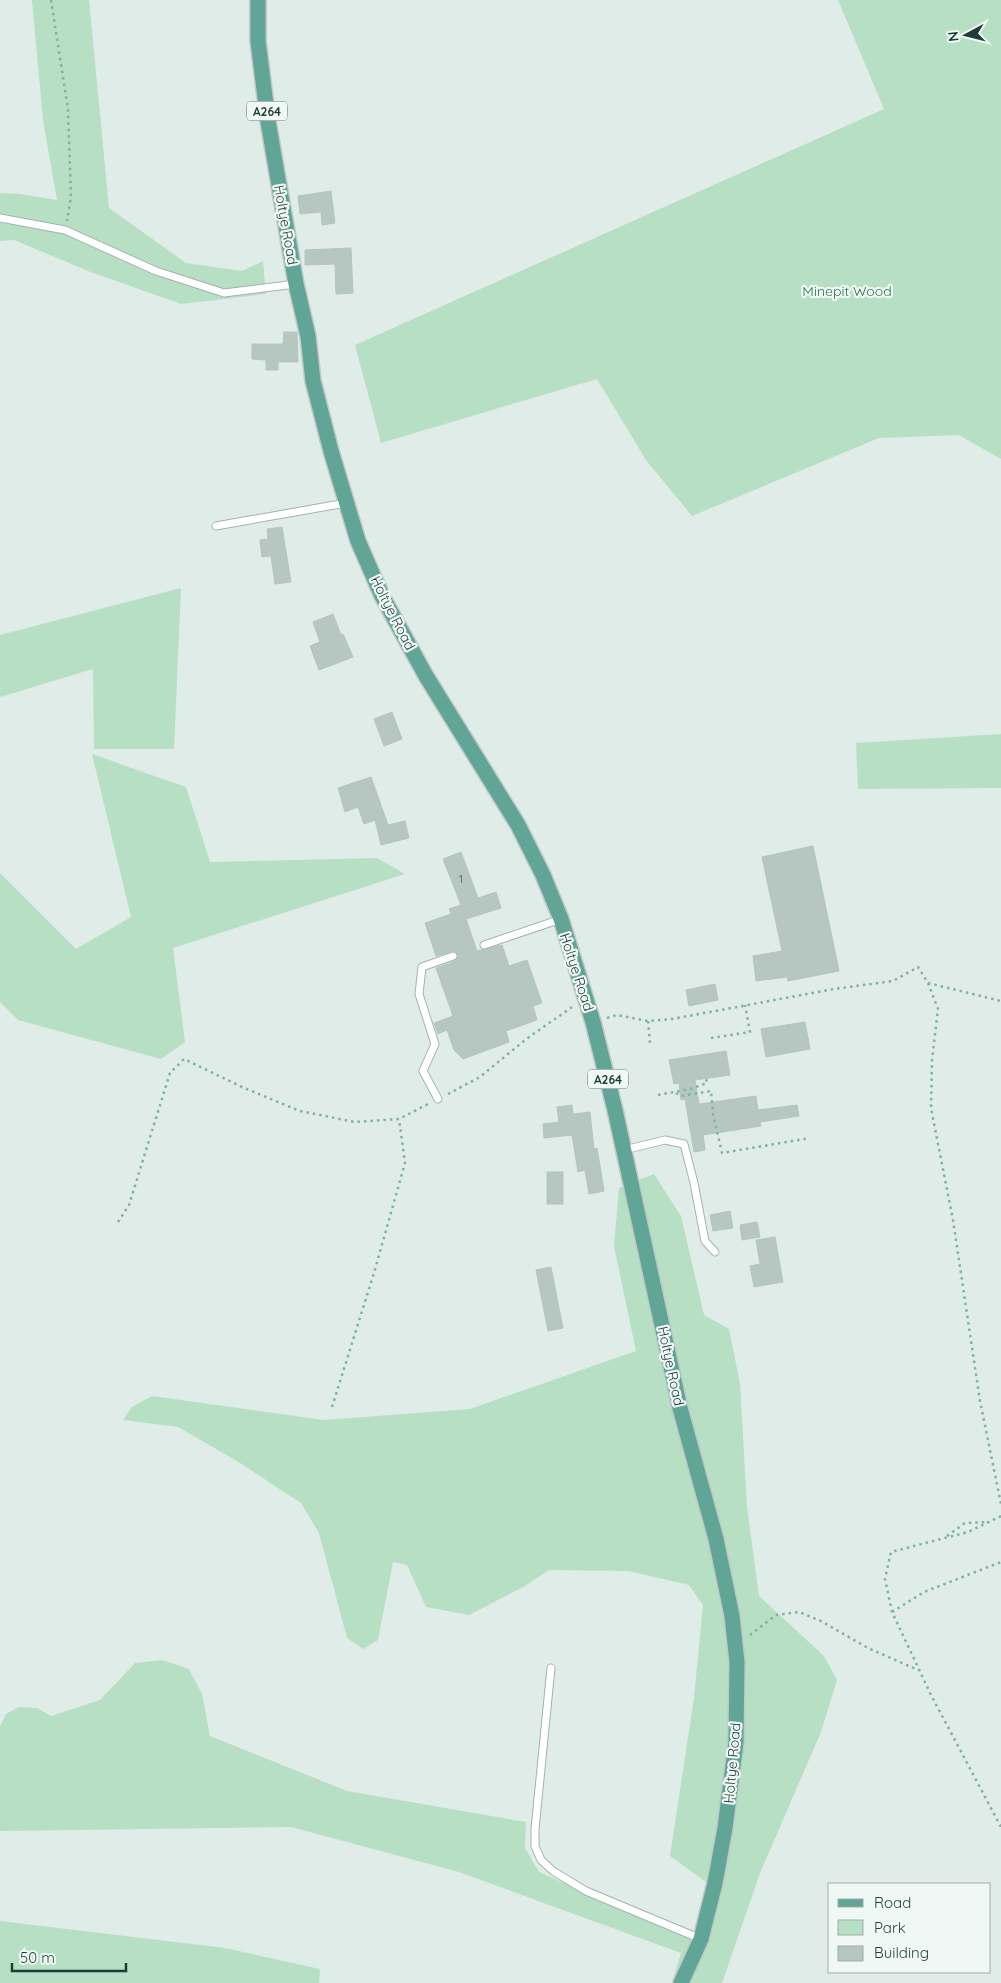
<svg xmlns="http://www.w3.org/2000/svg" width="1001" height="1983" font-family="Quicksand,sans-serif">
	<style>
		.green { fill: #b7dfc3 }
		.building { fill: #b5c7c0; stroke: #b2c6be }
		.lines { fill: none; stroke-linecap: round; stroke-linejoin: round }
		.service-casing { stroke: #a2b4af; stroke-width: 9 }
		.primary-casing { stroke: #c0c9c7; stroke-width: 18 }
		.path { stroke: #7eb2a4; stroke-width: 2.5; stroke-dasharray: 2.5 4; stroke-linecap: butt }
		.service { stroke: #fff; stroke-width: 7 }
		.primary { stroke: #61a596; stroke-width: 15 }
		.labels { text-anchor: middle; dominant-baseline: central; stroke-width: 4.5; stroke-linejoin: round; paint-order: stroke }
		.number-label { font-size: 11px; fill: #446059 }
		.shield { fill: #f0f8f5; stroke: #5e7570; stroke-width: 1 }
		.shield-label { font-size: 12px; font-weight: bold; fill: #1f3d37 }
		.street-label { font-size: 14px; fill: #1f3d37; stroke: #f0f8f5 }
		.park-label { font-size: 14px; fill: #277749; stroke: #f0f8f5 }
	</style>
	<rect width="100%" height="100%" fill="#e0ece7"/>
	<g class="green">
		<polygon points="32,0 89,0 109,208 186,263 242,271 263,261 266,294 181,304 88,271 14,240 0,241 0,193 20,194 57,200 43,120"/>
		<polygon points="838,0 1001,0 1001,459 959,435 879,438 692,516 646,460 597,379 381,443 355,345 884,109"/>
		<polygon points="181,588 174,749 94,749 93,669 0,697 0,635"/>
		<polygon points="1001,734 1001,788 858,789 856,743"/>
		<polygon points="92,754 186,787 210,862 377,858 405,874 173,948 185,1042 161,1059 18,1020 0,1002 0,873 76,949 131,917"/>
		<polygon points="654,1174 681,1216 704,1315 729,1329 740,1384 747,1507 759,1596 824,1656 837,1680 821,1732 760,1873 722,1983 672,1983 681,1953 459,1872 291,1827 0,1831 0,1726 6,1714 19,1707 37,1708 51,1716 100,1700 135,1663 162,1660 189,1669 202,1694 210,1736 347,1791 526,1822 525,1848 539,1872 703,1944 713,1887 670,1856 694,1698 703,1605 689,1585 628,1571 549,1570 525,1586 469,1615 426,1607 407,1565 393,1562 378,1640 363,1649 347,1638 319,1533 301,1503 237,1461 178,1427 123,1420 132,1407 152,1396 324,1420 470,1409 636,1351 614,1246 619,1188"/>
		<polygon points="0,1921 225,1948 320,1969 319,1983 0,1983"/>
	</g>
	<g class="building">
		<polygon points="331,191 335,223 322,225 321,212 300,214 298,196"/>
		<polygon points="351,248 353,293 336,294 335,264 305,265 305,250"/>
		<polygon points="284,332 297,332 298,362 278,362 278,370 266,370 266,360 252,359 252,344 283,344"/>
		<polygon points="282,527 291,582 275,584 271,556 262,557 260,540 268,539 267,529"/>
		<polygon points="333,614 341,635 343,634 353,657 319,670 310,646 320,642 313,622"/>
		<polygon points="392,712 402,739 384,746 374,719"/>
		<polygon points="371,777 388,825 405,821 409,838 381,845 375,820 364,824 358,807 345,812 338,788"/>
		<polygon points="813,846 839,971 788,981 787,977 756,981 753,956 782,951 762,857"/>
		<polygon points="461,852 478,898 496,892 501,908 466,919 477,951 502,945 509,966 527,960 542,1003 533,1006 537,1020 506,1031 509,1042 463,1059 454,1050 447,1030 438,1034 434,1023 453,1016 436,968 455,961 458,955 453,951 436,956 425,923 451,914 449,909 461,905 443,859"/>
		<polygon points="715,984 718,1000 689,1006 686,990"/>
		<polygon points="805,1022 810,1049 766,1057 761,1029"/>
		<polygon points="726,1051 730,1075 695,1080 699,1104 756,1096 758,1110 797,1105 799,1116 760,1122 761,1126 703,1135 705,1150 694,1152 685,1099 681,1100 679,1083 674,1084 669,1060"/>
		<polygon points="572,1105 573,1114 590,1112 594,1149 597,1148 604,1191 589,1194 585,1170 578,1172 572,1135 544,1138 543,1124 559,1122 557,1107"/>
		<rect x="547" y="1172" width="16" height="32"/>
		<polygon points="730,1211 733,1228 713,1231 710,1215"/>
		<polygon points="757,1222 760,1237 742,1240 740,1225"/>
		<polygon points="775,1237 783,1282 754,1287 750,1266 760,1264 756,1240"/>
		<polygon points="551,1267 563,1328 548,1331 536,1270"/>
	</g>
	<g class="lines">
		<g class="service-casing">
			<g id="service">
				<polyline points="0,218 65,230 156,271 224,293 296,284"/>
				<polyline points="216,526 346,503"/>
				<polyline points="484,945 561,919"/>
				<polyline points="438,1099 423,1071 435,1044 419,994 422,967 453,956"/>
				<polyline points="624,1150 665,1140 684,1144 694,1183 705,1241 715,1252"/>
				<polyline points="551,1668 535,1829 535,1846 541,1860 553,1871 586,1891 701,1939"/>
			</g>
		</g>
		<g class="primary-casing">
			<polyline id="primary" points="258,0 258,41 268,121 296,284 308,336 313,381 331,451 358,541 382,596 426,676 518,825 543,875 561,919 593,1022 615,1110 680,1408 716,1539 732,1616 737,1662 736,1742 725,1828 715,1883 701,1939 681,1983"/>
		</g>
		<g class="path">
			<polyline points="51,0 68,109 71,197 67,221"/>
			<polyline points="928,983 1001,1001"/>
			<polyline points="607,1018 617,1015 648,1021 672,1019 834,989 893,981 918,967 928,983 938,1009 932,1060 931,1108 953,1220 980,1401 1001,1504"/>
			<polyline points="648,1021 650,1043"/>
			<polyline points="711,1038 750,1032 745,1005"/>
			<polyline points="676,1093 681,1096 711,1091 713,1114 722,1153 810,1138"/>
			<polyline points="448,1094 480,1077 525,1040 572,1007"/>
			<polyline points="658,1095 690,1089 707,1083 706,1079"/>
			<polyline points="118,1222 129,1205 170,1073 184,1059 242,1087 300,1111 355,1122 399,1119 430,1103"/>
			<polyline points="332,1407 374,1273 405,1163 399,1119"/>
			<polyline points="1001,1516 968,1532 891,1552 885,1579 892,1612 931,1695 1001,1827"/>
			<polyline points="947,1536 965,1523 987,1522"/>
			<polyline points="892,1612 924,1592 1001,1562"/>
			<polyline points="750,1635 776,1615 799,1612 821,1621 868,1648 918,1670"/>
		</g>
		<use href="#service" class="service"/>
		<use href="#primary" class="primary"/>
	</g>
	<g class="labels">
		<g class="number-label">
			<text x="461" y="879">1</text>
		</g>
		<g class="shield">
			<rect x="247" y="101.5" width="40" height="19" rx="4"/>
			<rect x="588" y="1069.5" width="40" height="19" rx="4"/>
		</g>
		<g class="shield-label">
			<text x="267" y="111">A264</text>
			<text x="608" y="1079">A264</text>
		</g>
		<g class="street-label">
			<text transform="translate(286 225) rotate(80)">Holtye Road</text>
			<text transform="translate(393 613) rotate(63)">Holtye Road</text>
			<text transform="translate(577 972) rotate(72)">Holtye Road</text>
			<text transform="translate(671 1366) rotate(78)">Holtye Road</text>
			<text transform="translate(732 1763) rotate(-85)">Holtye Road</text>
		</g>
		<g class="park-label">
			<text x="847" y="291">Minepit Wood</text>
		</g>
	</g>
	<rect x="828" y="1883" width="162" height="90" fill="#f0f8f5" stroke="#9cada9"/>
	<rect x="838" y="1899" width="25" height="8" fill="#61a596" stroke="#9cada9"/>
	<text x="874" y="1908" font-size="15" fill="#1f3d37">Road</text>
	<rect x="838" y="1920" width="25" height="15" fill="#b7dfc3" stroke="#9cada9"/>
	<text x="874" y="1933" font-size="15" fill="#1f3d37">Park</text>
	<rect x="838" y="1946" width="25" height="15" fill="#b5c7c0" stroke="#9cada9"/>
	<text x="874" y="1958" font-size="15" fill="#1f3d37">Building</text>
	<g transform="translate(966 35) rotate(263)" stroke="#f0f8f5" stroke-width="4" paint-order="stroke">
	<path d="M0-4L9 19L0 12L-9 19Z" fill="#1f3d37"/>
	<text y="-8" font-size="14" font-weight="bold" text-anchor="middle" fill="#1f3d37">N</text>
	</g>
	<path d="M12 1963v8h114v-8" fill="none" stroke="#1f3d37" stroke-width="2.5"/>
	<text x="20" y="1963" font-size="15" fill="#1f3d37" stroke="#f0f8f5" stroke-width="4" paint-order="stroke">50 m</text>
</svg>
